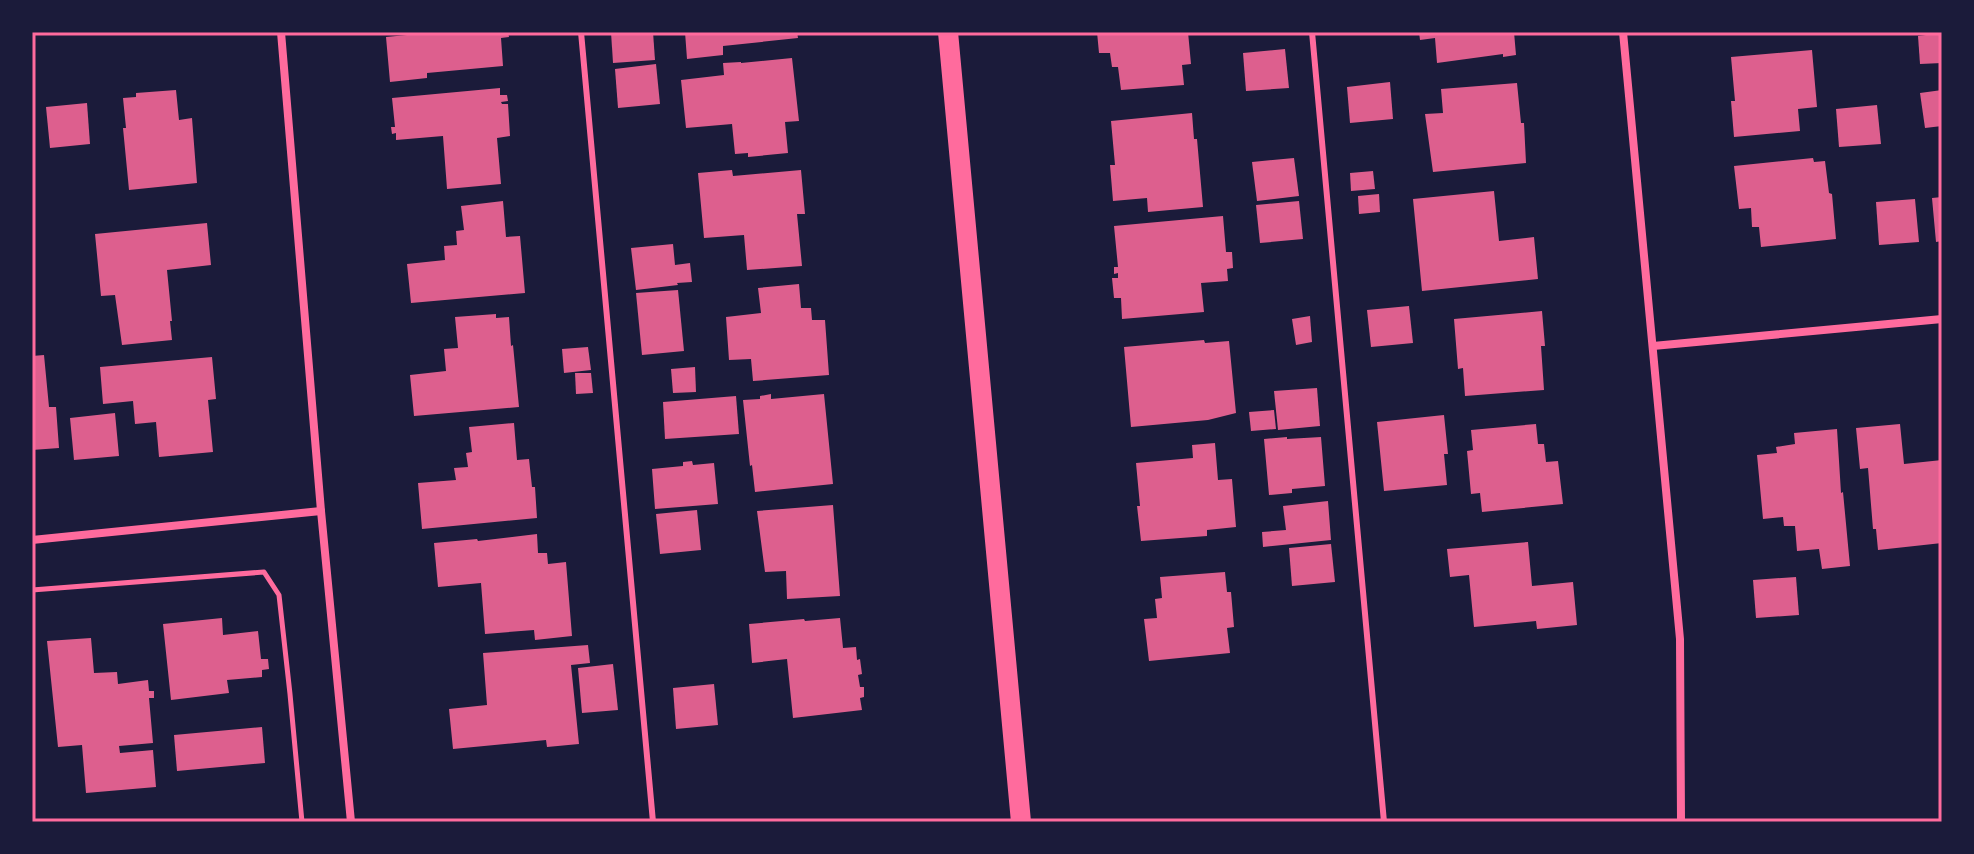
<svg xmlns="http://www.w3.org/2000/svg" width="1974" height="854" font-family="'Space Grotesk',sans-serif">
	<style>
		.building { fill: #dd5f8e }
		.lines { fill: none; stroke-linecap: round; stroke-linejoin: round }
		.path { stroke: #ff6b9d; stroke-width: 5 }
		.service { stroke: #ff6b9d; stroke-width: 6 }
		.minor { stroke: #ff6b9d; stroke-width: 8 }
		.primary { stroke: #ff6b9d; stroke-width: 20 }
		.neatline { fill: none; stroke: #ff6b9d; stroke-width: 3 }
	</style>
	<rect width="100%" height="100%" fill="#1b1b3a"/>
	<g class="building">
		<polygon points="406,32 508,32 509,37 501,38 503,66 427,73 427,78 390,82 386,37 407,35"/>
		<polygon points="611,32 653,32 655,60 613,63"/>
		<polygon points="685,32 797,32 798,38 723,46 723,55 687,59"/>
		<polygon points="1097,32 1188,32 1191,64 1182,65 1184,85 1121,90 1118,67 1112,67 1110,53 1099,53"/>
		<polygon points="1419,32 1514,32 1516,55 1503,57 1503,54 1437,63 1435,38 1420,40"/>
		<polygon points="1942,33 1942,63 1920,64 1918,36"/>
		<polygon points="1285,49 1289,88 1246,91 1243,53"/>
		<polygon points="1812,50 1817,107 1798,109 1800,131 1734,137 1731,101 1735,101 1731,57"/>
		<polygon points="792,58 799,121 785,122 788,153 748,157 748,153 735,154 732,124 686,128 681,80 724,75 723,63 741,62 741,63"/>
		<polygon points="656,64 660,104 618,108 615,69"/>
		<polygon points="1390,82 1393,119 1350,123 1347,87"/>
		<polygon points="1517,83 1521,123 1524,123 1526,163 1433,172 1425,114 1443,113 1441,89"/>
		<polygon points="500,88 500,95 507,95 508,101 501,102 502,104 508,104 510,136 497,138 501,184 447,189 443,136 396,140 396,133 392,134 391,127 395,127 392,98"/>
		<polygon points="176,90 179,120 192,118 197,183 129,190 123,128 126,128 123,98 136,97 136,93"/>
		<polygon points="1942,90 1942,126 1925,128 1920,93"/>
		<polygon points="87,103 90,144 50,148 46,107"/>
		<polygon points="1877,105 1881,144 1839,147 1836,109"/>
		<polygon points="1192,113 1194,139 1197,139 1203,207 1148,212 1147,198 1113,201 1110,165 1115,165 1111,121"/>
		<polygon points="1294,158 1299,196 1257,201 1252,162"/>
		<polygon points="1813,158 1814,162 1825,161 1829,193 1832,194 1836,239 1761,247 1759,227 1752,227 1751,208 1739,209 1734,166"/>
		<polygon points="732,170 733,176 801,170 805,214 797,214 802,266 747,270 744,235 704,238 698,173"/>
		<polygon points="1373,171 1375,189 1351,191 1350,173"/>
		<polygon points="1494,191 1499,241 1534,237 1538,279 1422,291 1413,199"/>
		<polygon points="1379,194 1380,212 1359,214 1358,196"/>
		<polygon points="1942,197 1942,241 1936,242 1932,198"/>
		<polygon points="1915,199 1919,242 1879,245 1876,202"/>
		<polygon points="503,201 506,237 520,236 525,293 411,303 407,264 445,260 444,246 457,245 456,231 464,230 461,206"/>
		<polygon points="1299,201 1303,239 1260,243 1256,205"/>
		<polygon points="1223,216 1226,252 1232,252 1233,268 1227,269 1228,281 1201,283 1204,312 1122,319 1121,298 1114,298 1112,278 1118,278 1118,273 1114,274 1114,267 1118,267 1114,226"/>
		<polygon points="207,223 211,265 167,270 172,321 170,321 172,340 122,345 115,295 101,296 95,234"/>
		<polygon points="673,244 675,265 690,263 692,282 677,283 678,285 636,290 631,248"/>
		<polygon points="799,284 801,308 811,308 812,320 825,320 829,375 753,381 751,359 729,360 726,317 761,313 758,288"/>
		<polygon points="678,290 684,351 642,355 636,293"/>
		<polygon points="1409,306 1413,343 1371,347 1367,310"/>
		<polygon points="1542,311 1545,346 1541,346 1544,390 1465,396 1463,368 1458,369 1454,319"/>
		<polygon points="496,314 496,318 509,317 511,346 513,345 519,407 414,416 410,375 446,371 444,349 458,348 455,317"/>
		<polygon points="1310,316 1312,342 1296,345 1292,319"/>
		<polygon points="1204,340 1205,343 1229,341 1236,413 1208,420 1131,427 1124,347"/>
		<polygon points="588,347 591,370 564,373 562,349"/>
		<polygon points="44,355 49,407 56,407 59,448 32,450 32,356"/>
		<polygon points="212,357 216,399 208,400 213,452 159,457 156,422 135,424 133,401 103,404 100,367"/>
		<polygon points="695,367 696,392 673,393 671,369"/>
		<polygon points="575,373 591,373 593,393 576,394"/>
		<polygon points="1317,388 1320,426 1278,430 1274,391"/>
		<polygon points="771,394 771,399 824,394 833,484 755,492 752,465 750,466 743,400 760,399 760,396"/>
		<polygon points="736,396 739,434 665,439 663,402"/>
		<polygon points="1274,410 1276,429 1251,431 1249,412"/>
		<polygon points="115,413 119,456 74,460 70,418"/>
		<polygon points="1444,415 1448,454 1444,454 1447,485 1384,491 1377,422"/>
		<polygon points="514,423 517,460 529,459 532,487 535,487 537,518 422,529 418,483 456,480 454,468 468,467 466,453 472,452 469,427"/>
		<polygon points="1536,424 1538,444 1544,444 1546,462 1558,461 1563,504 1482,512 1480,493 1471,494 1467,451 1473,450 1471,430"/>
		<polygon points="1900,424 1904,464 1942,460 1942,543 1878,550 1876,529 1873,529 1868,468 1860,469 1856,428"/>
		<polygon points="1837,429 1841,493 1843,492 1850,566 1822,569 1819,549 1797,551 1795,526 1784,526 1783,517 1763,519 1757,455 1777,453 1776,447 1795,444 1794,433"/>
		<polygon points="1287,437 1287,439 1321,437 1325,486 1292,489 1292,493 1269,495 1264,439"/>
		<polygon points="1215,443 1218,480 1232,479 1236,527 1207,530 1207,536 1141,541 1137,506 1140,506 1136,463 1193,458 1192,445"/>
		<polygon points="692,461 693,465 714,463 718,504 655,509 652,469 683,466 683,462"/>
		<polygon points="1328,501 1331,540 1263,547 1262,532 1286,530 1283,506"/>
		<polygon points="833,505 840,596 787,599 786,571 765,572 757,511"/>
		<polygon points="697,510 701,550 660,554 656,514"/>
		<polygon points="537,534 538,553 547,553 548,564 566,562 572,636 535,640 534,630 485,634 481,583 438,587 434,543 477,539 478,541"/>
		<polygon points="1528,542 1532,586 1573,582 1577,625 1537,629 1536,621 1474,627 1469,575 1450,577 1447,549"/>
		<polygon points="1331,544 1335,582 1292,586 1289,548"/>
		<polygon points="1225,572 1227,592 1231,592 1234,627 1227,628 1230,653 1149,661 1144,619 1157,618 1155,599 1162,598 1160,577"/>
		<polygon points="1796,577 1799,615 1756,618 1753,580"/>
		<polygon points="222,618 223,635 258,631 261,659 268,659 269,669 262,670 262,677 227,680 229,693 171,700 163,624"/>
		<polygon points="840,618 843,648 856,647 857,660 860,659 862,674 858,675 860,687 864,687 864,697 860,698 862,710 793,718 787,659 752,663 749,624 804,619 805,621"/>
		<polygon points="91,638 94,673 117,672 118,684 148,680 149,691 154,691 154,698 149,698 153,743 119,746 120,753 153,750 156,787 86,793 82,745 58,747 47,641"/>
		<polygon points="588,645 590,663 571,665 579,744 547,747 546,740 453,749 449,709 487,705 483,653"/>
		<polygon points="613,664 618,710 582,713 578,668"/>
		<polygon points="714,684 718,725 676,729 673,688"/>
		<polygon points="262,727 265,763 177,771 174,735"/>
	</g>
	<g class="lines">
		<polyline class="path" points="32,590 264,572 279,595 290,694 302,822"/>
		<g class="service">
			<polyline points="581,32 653,822"/>
			<polyline points="1312,32 1384,822"/>
		</g>
		<g class="minor">
			<polyline points="281,32 321,511 351,822"/>
			<polyline points="1623,32 1680,639 1681,822"/>
			<polyline points="1653,346 1942,319"/>
			<polyline points="32,540 321,511"/>
		</g>
		<polyline class="primary" points="948,32 1021,822"/>
	</g>
	<rect width="1974" height="854" fill="none" stroke="#1b1b3a" stroke-width="68"/>
	<rect x="34" y="34" width="1906" height="786" class="neatline"/>
</svg>
